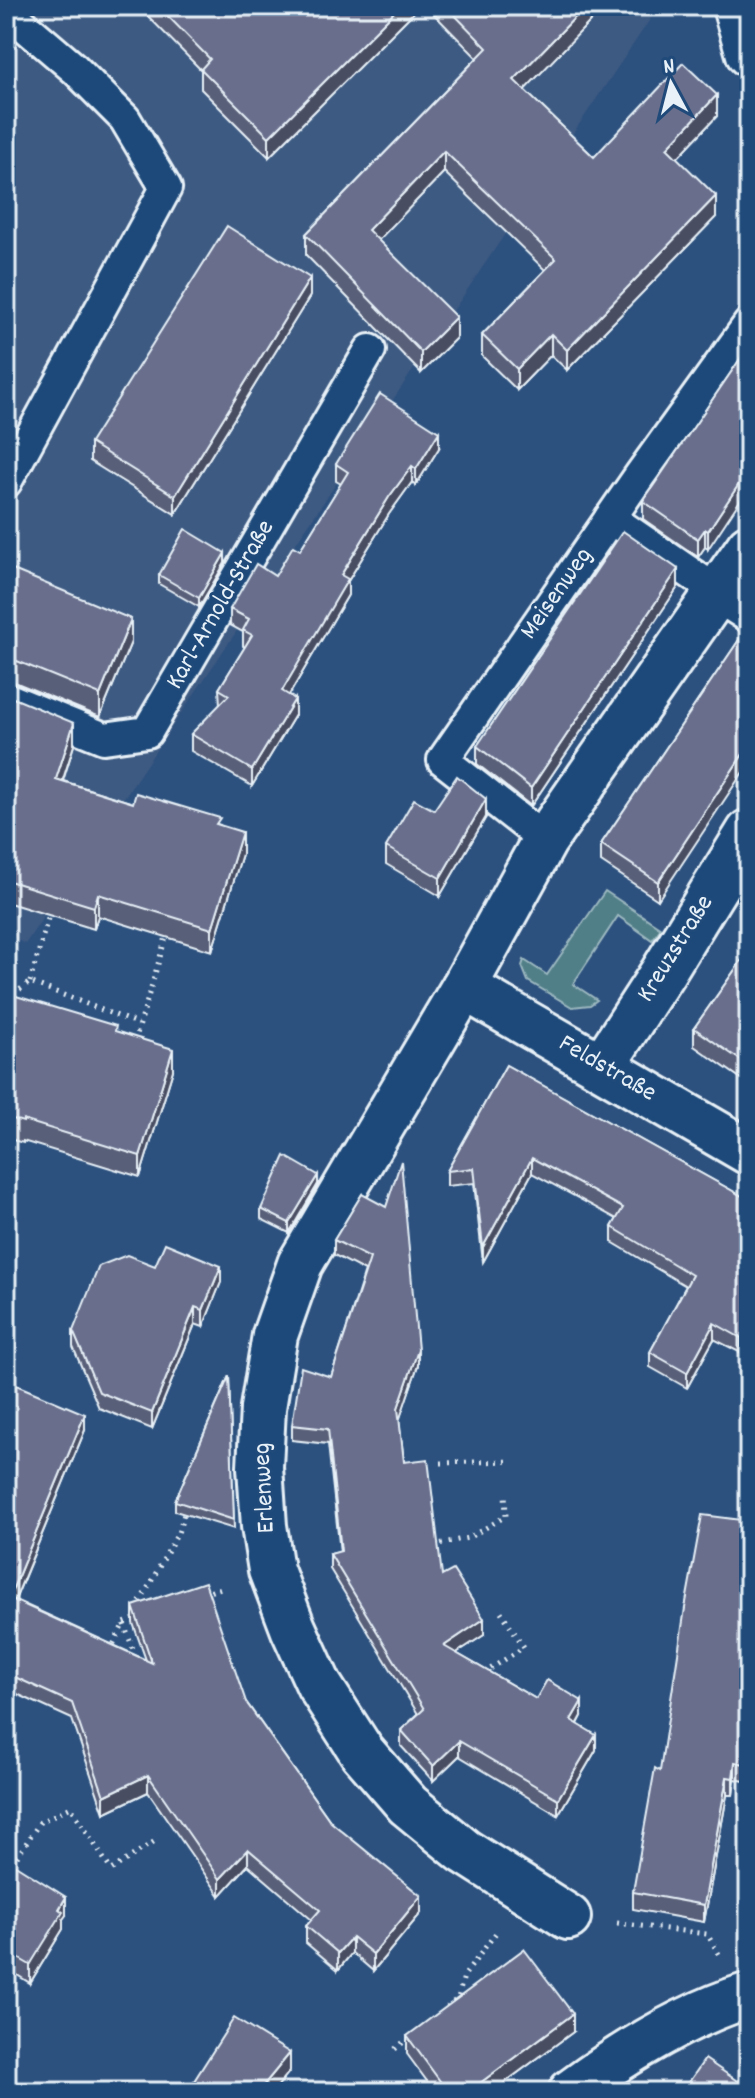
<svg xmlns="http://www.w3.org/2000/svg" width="755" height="2098" font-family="Dekko,sans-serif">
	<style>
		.built { fill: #3e5a82 }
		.green { fill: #517f88; stroke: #9cb8c0; stroke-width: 2 }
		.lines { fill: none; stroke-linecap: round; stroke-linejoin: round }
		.service-casing { stroke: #e8f1f8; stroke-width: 36 }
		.minor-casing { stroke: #e8f1f8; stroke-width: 50 }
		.path { stroke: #e8f1f8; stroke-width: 5; stroke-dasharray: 2 6; stroke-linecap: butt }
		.service { stroke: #1f4a7a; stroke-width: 30 }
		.minor { stroke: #1f4a7a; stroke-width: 44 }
		.wall { fill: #595f78; stroke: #e8f1f8; stroke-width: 2 }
		.shaded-wall { fill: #484d62; stroke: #e8f1f8; stroke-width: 2 }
		.building { fill: #676e8c; stroke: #e8f1f8; stroke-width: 2 }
		.labels { text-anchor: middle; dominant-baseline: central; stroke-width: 6; stroke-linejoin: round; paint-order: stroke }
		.street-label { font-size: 26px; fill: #e8f1f8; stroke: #1f4a7a }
	</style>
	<rect width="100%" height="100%" fill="#2d517e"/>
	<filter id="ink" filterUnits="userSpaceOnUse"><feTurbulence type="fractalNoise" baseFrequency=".0125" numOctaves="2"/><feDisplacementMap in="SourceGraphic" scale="16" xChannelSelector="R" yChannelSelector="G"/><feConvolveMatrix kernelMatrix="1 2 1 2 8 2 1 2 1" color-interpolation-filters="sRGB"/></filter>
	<g filter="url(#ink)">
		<polygon class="built" points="6,6 659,6 25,944 6,933"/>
		<polygon class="green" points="605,891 661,928 652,940 618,916 573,984 597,1000 590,1005 572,1007 528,981 522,966 524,960 547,975"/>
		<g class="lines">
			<g class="service-casing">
				<g id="service">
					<polyline points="6,10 75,69 125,119 166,188 6,482"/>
					<polyline points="610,518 702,581 716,596 749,617"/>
					<polyline points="6,698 104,738 147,732 370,350"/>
					<polyline points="545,840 443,760 640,475 749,324"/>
				</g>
			</g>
			<g class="minor-casing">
				<g id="minor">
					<polyline points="735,6 749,54"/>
					<polyline points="464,987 749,1152"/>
					<polyline points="602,1066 663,972 749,832"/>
					<polyline points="568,1917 464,1851 408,1805 362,1752 319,1685 293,1628 271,1570 264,1526 260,1467 263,1408 275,1335 300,1264 464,987 545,840 749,547"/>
					<path d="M571 2092C625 2052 685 2015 749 1995"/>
				</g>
			</g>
			<g class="path">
				<polyline points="30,982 49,915"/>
				<polyline points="6,991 14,994 30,982 138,1024"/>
				<polyline points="135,1041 166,937"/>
				<polyline points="441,1463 512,1461"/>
				<polyline points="433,1545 468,1538 506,1516 505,1492"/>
				<polyline points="203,1594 224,1587"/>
				<polyline points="136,1609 178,1533 184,1514"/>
				<polyline points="124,1624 133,1649"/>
				<polyline points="110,1651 124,1623 137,1618"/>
				<polyline points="484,1673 524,1647 500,1610"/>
				<polyline points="17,1857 40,1822 71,1807 111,1870 158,1839"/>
				<polyline points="617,1923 707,1934 719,1954"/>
				<polyline points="447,2007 458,1998 464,1976 498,1930"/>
				<polyline points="395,2049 411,2036"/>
			</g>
			<use href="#service" class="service"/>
			<use href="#minor" class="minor"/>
		</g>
		<g class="wall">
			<polygon points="138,6 420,6 269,157 201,89 201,70"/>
			<polygon points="426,6 605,6 524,90 594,157 717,116 677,158 716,217 567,370 551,355 517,390 482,356 482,335 545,270 444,172 378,240 456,338 421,373 306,255 306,234 477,58"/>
			<polygon points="310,296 175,514 90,461 90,443"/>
			<polygon points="749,346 708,549 705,547 698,557 643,519 643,501"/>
			<polygon points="439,448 416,485 412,482 389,514 348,581 348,595 289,695 295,715 252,786 191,751 191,734 220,705 219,689 245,647 243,646 243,632 230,625 230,609 275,576 300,550 341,484 336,481 336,464"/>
			<polygon points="225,563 199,607 159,584 159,575"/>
			<polygon points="6,567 131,642 100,717 12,681 6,680"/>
			<polygon points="678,587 531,806 477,764 477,746"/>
			<polygon points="743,634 658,900 601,862 601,844"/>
			<polygon points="6,695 74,745 63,781 133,803 220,825 242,854 212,951 98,916 94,929 6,902"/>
			<polygon points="434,810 486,817 440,896 386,864 386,847"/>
			<polygon points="749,950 746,1082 694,1046 694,1028"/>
			<polygon points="6,993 116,1032 173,1070 140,1177 23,1141 23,1143 6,1138"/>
			<polygon points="506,1065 749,1200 741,1353 714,1339 687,1388 650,1367 650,1352 686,1286 612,1242 612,1227 617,1219 532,1173 483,1262 474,1183 447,1186 447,1171"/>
			<polygon points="318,1184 289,1233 261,1219 261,1209"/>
			<polygon points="362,1194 418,1365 399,1420 404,1462 442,1576 484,1635 456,1653 536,1699 582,1716 578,1724 596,1750 558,1815 459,1756 433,1781 401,1746 401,1730 418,1714 330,1569 330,1554 340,1552 328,1444 292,1440 292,1425 331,1377 365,1271 334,1255 334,1240"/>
			<polygon points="155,1266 221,1282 203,1327 195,1324 152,1429 99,1408 73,1347 73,1331"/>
			<polygon points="229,1376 234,1529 175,1511 175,1501"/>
			<polygon points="6,1389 85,1430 15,1600 146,1660 133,1623 133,1606 246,1702 331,1822 421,1913 373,1971 352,1953 338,1970 306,1943 306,1926 312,1920 248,1865 220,1896 148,1792 104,1813 72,1719 6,1689"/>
			<polygon points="746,1706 749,1706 749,1782 735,1779 733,1795 727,1795 704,1922 633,1909 633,1892 660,1771"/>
			<polygon points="6,1859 66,1915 63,1919 63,1929 30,1983 6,1968"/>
			<polygon points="573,2032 492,2092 435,2092 407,2054 407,2036"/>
		</g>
		<g class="shaded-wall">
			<polygon points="400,6 420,6 269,157 269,137"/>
			<polygon points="586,6 605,6 514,101 514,80"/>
			<polygon points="717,95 717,116 667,169 667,148"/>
			<polygon points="444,151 444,172 368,251 368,230"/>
			<polygon points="716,196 716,217 567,370 567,350"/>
			<polygon points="310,278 310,296 175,514 175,496"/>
			<polygon points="456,317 456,338 421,373 421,352"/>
			<polygon points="551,334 551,355 517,390 517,369"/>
			<polygon points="439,432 439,448 416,485 416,469"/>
			<polygon points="412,466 412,482 389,514 348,581 348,595 282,707 282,691 341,575 389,497"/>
			<polygon points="749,469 749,487 708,549 708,531"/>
			<polygon points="705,529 705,547 698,557 698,539"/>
			<polygon points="225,553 225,563 199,607 199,598"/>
			<polygon points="678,569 678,587 531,806 531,788"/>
			<polygon points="131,619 131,642 100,717 100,695"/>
			<polygon points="295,699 295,715 252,786 252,770"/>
			<polygon points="74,723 74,745 56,801 56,779"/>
			<polygon points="749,745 749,763 658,900 658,882"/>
			<polygon points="486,799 486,817 440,896 440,878"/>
			<polygon points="242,832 242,854 212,951 212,929"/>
			<polygon points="98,894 98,916 94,929 94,907"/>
			<polygon points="173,1049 173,1070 140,1177 140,1156"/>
			<polygon points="749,1060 749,1077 746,1082 746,1064"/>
			<polygon points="532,1158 532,1173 483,1262 483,1247"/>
			<polygon points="318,1175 318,1184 289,1233 289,1223"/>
			<polygon points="221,1266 221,1282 203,1327 203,1310"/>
			<polygon points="195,1307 195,1324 152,1429 152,1413"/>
			<polygon points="714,1323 714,1339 687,1388 687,1373"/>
			<polygon points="749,1324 749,1339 741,1353 741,1338"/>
			<polygon points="418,1350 418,1365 398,1424 398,1408"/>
			<polygon points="85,1414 85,1430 9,1614 9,1598"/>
			<polygon points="484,1619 484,1635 444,1661 444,1646"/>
			<polygon points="749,1667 749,1685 743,1723 743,1705"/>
			<polygon points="582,1701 582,1716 571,1736 571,1720"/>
			<polygon points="596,1735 596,1750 558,1815 558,1799"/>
			<polygon points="459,1741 459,1756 433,1781 433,1766"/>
			<polygon points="735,1762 735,1779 733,1795 733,1778"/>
			<polygon points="148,1775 148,1792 104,1813 104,1796"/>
			<polygon points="727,1777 727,1795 704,1922 704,1905"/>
			<polygon points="248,1849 248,1865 220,1896 220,1879"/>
			<polygon points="421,1896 421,1913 373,1971 373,1954"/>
			<polygon points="66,1897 66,1915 63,1919 63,1929 30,1983 30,1965"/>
			<polygon points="352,1937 352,1953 338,1970 338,1953"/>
			<polygon points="573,2014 573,2032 492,2092 468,2092"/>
			<polygon points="290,2053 290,2071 273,2092 258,2092"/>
		</g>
		<g class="building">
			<polygon points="158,6 400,6 269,137 201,69 210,59"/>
			<polygon points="446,6 586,6 514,80 594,157 683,63 717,95 667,148 716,196 567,350 551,334 517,369 482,335 556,259 444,151 368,230 456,317 421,352 306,234 487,48"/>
			<polygon points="227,226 310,278 175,496 90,443"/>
			<polygon points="749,346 749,469 708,531 705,529 698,539 643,501"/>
			<polygon points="380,394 439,432 416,469 412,466 389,497 341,575 348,579 282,691 295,699 252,770 191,734 229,695 219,689 252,635 243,630 249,619 230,609 256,564 275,576 293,546 300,550 348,472 336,464"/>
			<polygon points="185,529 225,553 199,598 159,575"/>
			<polygon points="623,531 678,569 531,788 477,746"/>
			<polygon points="6,567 131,619 100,695 12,659 6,658"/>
			<polygon points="749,630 749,745 658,882 601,844 743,634 745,635"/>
			<polygon points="6,695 74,723 56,779 133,803 136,793 220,818 216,824 242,832 212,929 98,894 94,907 6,880"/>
			<polygon points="457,776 486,799 440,878 386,847 414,799 434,810"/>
			<polygon points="749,950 749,1060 746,1064 694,1028"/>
			<polygon points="6,993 116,1026 115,1031 173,1049 140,1156 23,1120 23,1122 6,1117"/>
			<polygon points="506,1065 749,1200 749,1324 741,1338 714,1323 687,1373 650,1352 692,1275 612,1227 623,1208 532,1158 483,1247 474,1168 447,1171"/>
			<polygon points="285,1156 318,1175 289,1223 261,1209"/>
			<polygon points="401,1161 418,1350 398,1408 404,1462 428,1459 442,1576 453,1570 484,1619 444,1646 536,1699 547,1680 582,1701 571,1720 596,1735 558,1799 459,1741 433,1766 401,1730 424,1709 330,1554 341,1551 328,1429 292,1425 301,1367 331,1377 370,1258 334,1240 362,1194 386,1207"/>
			<polygon points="165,1243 221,1266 203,1310 195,1307 152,1413 99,1392 73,1331 99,1266 127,1255 155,1266"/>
			<polygon points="229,1376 234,1520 175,1501"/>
			<polygon points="9,1382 85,1414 9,1598 152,1663 133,1606 205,1582 246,1702 331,1822 421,1896 373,1954 352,1937 338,1953 306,1926 320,1910 248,1849 220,1879 148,1775 104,1796 72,1703 6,1673 6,1389"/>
			<polygon points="702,1515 749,1521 749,1667 743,1705 749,1706 749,1765 735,1762 733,1778 727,1777 704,1905 633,1892 655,1768 660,1771 685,1608"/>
			<polygon points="6,1859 66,1897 59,1909 63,1912 30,1965 6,1951"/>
			<polygon points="524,1949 573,2014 468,2092 448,2092 407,2036"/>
			<polygon points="234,2018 290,2053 258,2092 197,2092 194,2081"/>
			<polygon points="705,2059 749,2089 749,2092 682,2092"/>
		</g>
	</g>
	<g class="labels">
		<g class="street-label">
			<text transform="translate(557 594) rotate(-55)">Meisenweg</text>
			<text transform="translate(221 605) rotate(-60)">Karl-Arnold-Straße</text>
			<text transform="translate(676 949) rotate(-58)">Kreuzstraße</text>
			<text transform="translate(607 1069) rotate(30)">Feldstraße</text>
			<text transform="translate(265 1488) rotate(-93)">Erlenweg</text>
		</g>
	</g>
	<rect width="755" height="2098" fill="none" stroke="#1f4a7a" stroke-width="32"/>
	<rect x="16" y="16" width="723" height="2066" fill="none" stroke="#e8f1f8" stroke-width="3" filter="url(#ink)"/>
	<g transform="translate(671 84) rotate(353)" stroke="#1f4a7a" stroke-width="6" paint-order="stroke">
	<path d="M0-6L14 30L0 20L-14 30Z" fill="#e8f1f8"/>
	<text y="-12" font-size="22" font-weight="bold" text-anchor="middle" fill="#e8f1f8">N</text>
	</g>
</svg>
